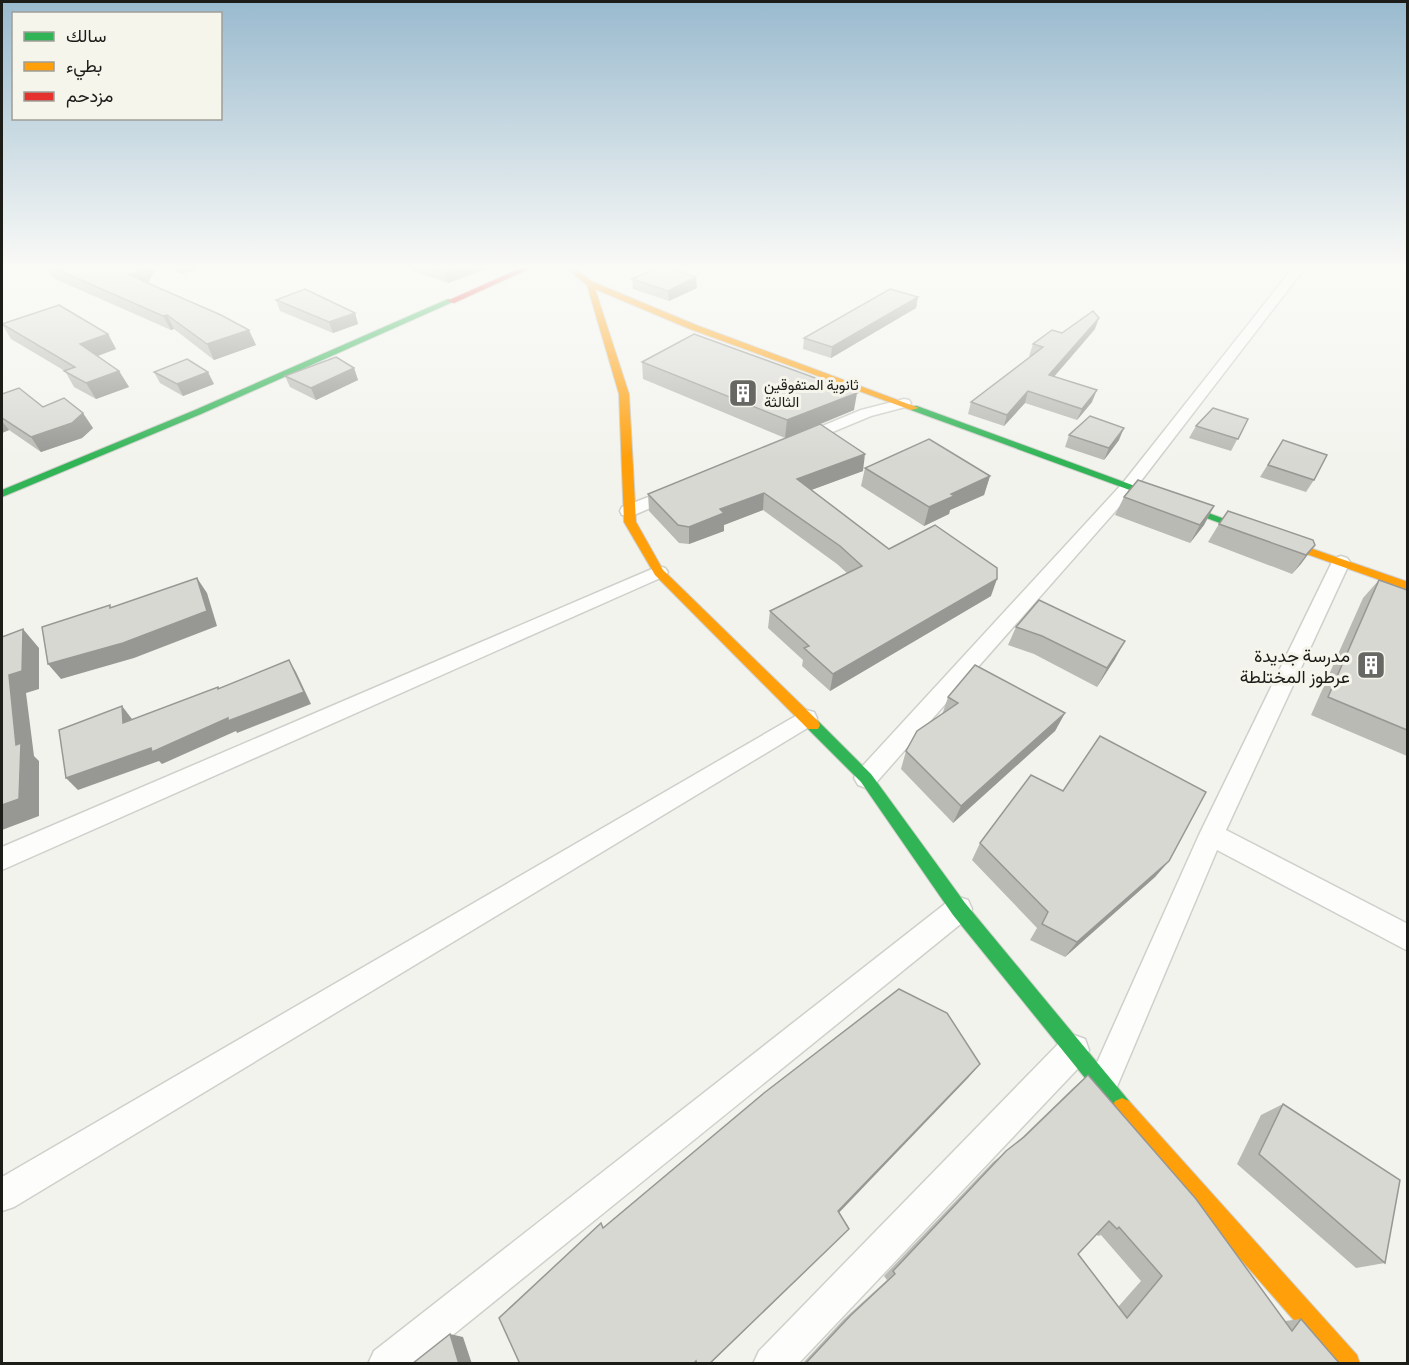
<svg xmlns="http://www.w3.org/2000/svg" width="1409" height="1365" font-family="Commissioner,Vazirmatn,sans-serif">
	<style>
		.lines { fill: none; stroke-linecap: round; stroke-linejoin: round }
		.street-casing { stroke: #cfcfcb; stroke-width: 3 }
		.fast-casing { stroke: #cfcfcb; stroke-width: 2 }
		.slow-casing { stroke: #cfcfcb; stroke-width: 2 }
		.jam-casing { stroke: #cfcfcb; stroke-width: 2 }
		.street { fill: #fdfdfc; fill-rule: evenodd }
		.fast { fill: #30b455; fill-rule: evenodd }
		.slow { fill: #ff9f0a; fill-rule: evenodd }
		.jam { fill: #e5322d; fill-rule: evenodd }
		.wall { fill: #babab5; fill-rule: evenodd }
		.shaded-wall { fill: #979794 }
		.building { fill: #d8d8d3; stroke: #979794; stroke-width: 1.5; fill-rule: evenodd }
		.labels { text-anchor: middle; dominant-baseline: central; stroke-width: 6; stroke-linejoin: round; paint-order: stroke }
		.far-poi-label { font-size: 15px; fill: #1c1c19; stroke: #f5f5ec; text-anchor: start }
		.poi-label { font-size: 18px; fill: #1c1c19; stroke: #f5f5ec; text-anchor: end }
	</style>
	<rect width="100%" height="100%" fill="#f3f3ee"/>
	<g class="lines">
		<g class="street-casing">
			<g id="street">
				<polygon points="1292,269 1304,269 1134,490 874,785 866,788 858,785 854,778 858,771 1122,484"/>
				<polygon points="904,399 909,400 911,403 909,406 871,416 806,443 796,443 793,440 796,437 861,410"/>
				<polygon points="675,487 683,492 681,495 634,515 622,515 620,511 622,507"/>
				<polygon points="1341,556 1347,558 1350,562 1226,830 1408,924 1408,951 1217,850 1113,1096 1102,1100 1091,1096 1087,1085 1199,835 1332,562 1335,558"/>
				<polygon points="659,566 665,568 668,572 665,576 2,870 2,847"/>
				<polygon points="806,710 814,712 817,718 814,724 14,1207 2,1211 2,1177"/>
				<polygon points="959,897 968,900 972,909 968,918 417,1364 368,1364 374,1351 950,900"/>
				<polygon points="1074,1035 1085,1039 1089,1050 1085,1061 798,1364 753,1364 759,1351 1063,1039"/>
			</g>
		</g>
		<g class="fast-casing">
			<g id="fast">
				<polygon points="448,299 455,301 201,414 2,497 2,490 195,410"/>
				<polygon points="911,406 917,406 1241,525 1239,527 1231,527 911,410"/>
				<polygon points="813,719 818,721 871,774 965,903 1129,1101 1132,1108 1129,1115 1122,1118 1115,1115 953,915 861,782 808,729 806,725 808,721"/>
			</g>
		</g>
		<g class="slow-casing">
			<g id="slow">
				<polygon points="567,269 574,269 593,282 696,325 919,408 911,410 690,329 595,289 629,394 636,522 663,570 818,721 820,725 818,729 808,729 655,575 624,522 619,394 587,285"/>
				<polygon points="1235,522 1408,582 1408,590 1231,527 1229,525"/>
				<polygon points="1122,1098 1129,1101 1357,1355 1360,1364 1332,1364 1115,1115 1112,1108 1115,1101"/>
			</g>
		</g>
		<g class="jam-casing">
			<polygon id="jam" points="519,269 529,269 454,303 447,301"/>
		</g>
		<use href="#street" class="street"/>
		<use href="#fast" class="fast"/>
		<use href="#slow" class="slow"/>
		<use href="#jam" class="jam"/>
	</g>
	<g class="wall">
		<polygon points="48,269 155,269 148,283 256,345 214,360 174,329 171,330 53,278"/>
		<polygon points="169,269 198,269 181,274"/>
		<polygon points="407,269 486,269 448,283"/>
		<polygon points="632,279 697,288 669,301 633,289"/>
		<polygon points="918,297 916,308 831,358 803,349 804,338"/>
		<polygon points="276,300 355,313 358,324 333,333 280,311"/>
		<polygon points="2,324 108,334 116,349 98,356 119,371 129,387 96,399 74,387 65,371 11,339"/>
		<polygon points="1095,329 1054,377 1092,402 1077,420 1025,403 1004,426 968,414 971,402 1032,356 1029,356 1033,344 1062,333"/>
		<polygon points="642,362 854,410 821,424 863,471 811,490 889,549 991,596 830,691 802,666 803,660 768,628 770,611 847,573 837,564 763,510 724,525 724,531 689,544 679,543 649,511 648,494 785,438 643,379"/>
		<polygon points="354,368 358,380 316,400 290,387 285,376"/>
		<polygon points="154,372 214,384 183,396 160,383"/>
		<polygon points="2,394 43,407 93,428 82,438 41,452 9,430 2,433"/>
		<polygon points="1248,419 1231,451 1189,438 1196,426"/>
		<polygon points="1069,435 1119,440 1104,460 1065,447"/>
		<polygon points="1283,440 1314,480 1306,492 1260,477"/>
		<polygon points="865,468 990,476 984,495 950,510 949,514 924,526 861,486"/>
		<polygon points="1124,497 1214,506 1204,525 1190,543 1115,515"/>
		<polygon points="1219,524 1315,545 1292,574 1208,542"/>
		<polygon points="1379,580 1407,590 1407,756 1311,715 1363,598"/>
		<polygon points="1016,627 1115,659 1097,687 1034,654 1008,645"/>
		<polygon points="948,697 1065,713 1055,731 953,823 901,769 906,751 942,715"/>
		<polygon points="980,843 1169,861 1155,877 1065,957 1030,940 1037,928 972,860"/>
		<path d="M1088 1075 1285 1321 1301 1319 1340 1364H802L844 1319 887 1280 884 1276 993 1162 1012 1147 1073 1088ZM1096 1234 1098 1236 1101 1235 1141 1281 1118 1307 1078 1254Z"/>
		<polygon points="1283,1104 1385,1263 1356,1268 1237,1164 1261,1115"/>
	</g>
	<g class="shaded-wall">
		<polygon points="141,269 155,269 147,286 129,275"/>
		<polygon points="179,269 198,269 181,274"/>
		<polygon points="456,269 486,269 448,283 445,273"/>
		<polygon points="696,277 697,288 669,301 668,291"/>
		<polygon points="918,297 916,308 831,358 832,347"/>
		<polygon points="355,313 358,324 333,333 329,322"/>
		<polygon points="167,315 174,329 171,330 163,316"/>
		<polygon points="1099,318 1095,329 1045,387 1049,375"/>
		<polygon points="249,330 256,345 214,360 207,344"/>
		<polygon points="108,334 116,349 89,359 80,344"/>
		<polygon points="354,368 358,380 316,400 311,388"/>
		<polygon points="119,371 129,387 96,399 86,383"/>
		<polygon points="208,372 214,384 183,396 177,384"/>
		<polygon points="1097,390 1092,402 1077,420 1082,409"/>
		<polygon points="1028,391 1025,403 1004,426 1007,415"/>
		<polygon points="857,393 854,410 785,438 787,420"/>
		<polygon points="83,413 93,428 82,438 41,452 31,437"/>
		<polygon points="2,421 9,430 2,433"/>
		<polygon points="1124,428 1119,440 1104,460 1109,448"/>
		<polygon points="865,454 863,471 795,496 797,479"/>
		<polygon points="990,476 984,495 950,510 949,514 924,526 929,507 951,494"/>
		<polygon points="764,493 763,510 724,525 724,531 689,544 689,527 720,509"/>
		<polygon points="1214,506 1204,525 1190,543 1200,525"/>
		<polygon points="1315,545 1301,564 1292,574 1306,555"/>
		<polygon points="197,578 207,593 217,626 134,658 61,679 48,664"/>
		<polygon points="997,579 991,596 830,691 833,674"/>
		<polygon points="23,629 39,648 39,689 26,693 34,756 39,761 39,816 2,830 2,805 9,675"/>
		<polygon points="1125,641 1115,659 1097,687 1107,668"/>
		<polygon points="289,660 296,672 311,704 237,733 236,731 162,764 159,761 78,790 66,778"/>
		<polygon points="122,706 132,719 134,735 123,723"/>
		<polygon points="1065,713 1055,731 953,823 961,806"/>
		<polygon points="1169,861 1155,877 1065,957 1077,942"/>
		<polygon points="980,1064 968,1078 832,1220 838,1211"/>
		<polygon points="849,1229 710,1364 709,1364"/>
		<polygon points="450,1334 463,1337 472,1364 459,1364"/>
	</g>
	<g class="building">
		<polygon points="56,269 141,269 139,272 129,275 221,315 249,330 207,344 167,315 163,316"/>
		<polygon points="434,269 456,269 445,273"/>
		<polygon points="655,269 672,269 696,277 668,291 632,279"/>
		<polygon points="305,289 355,313 329,322 276,300"/>
		<polygon points="890,289 918,297 832,347 804,338"/>
		<polygon points="59,305 108,334 80,344 119,371 86,383 64,371 75,367 2,324"/>
		<polygon points="1093,311 1099,318 1049,375 1097,390 1082,409 1028,391 1007,415 971,402 1043,347 1033,344 1052,330 1062,333"/>
		<polygon points="694,334 857,393 787,420 642,362"/>
		<polygon points="336,357 354,368 311,388 285,376"/>
		<polygon points="187,359 208,372 177,384 154,372"/>
		<polygon points="19,388 43,407 64,398 83,413 72,423 31,437 2,418 2,394"/>
		<polygon points="1213,408 1248,419 1238,439 1196,426"/>
		<polygon points="1090,416 1124,428 1109,448 1069,435"/>
		<polygon points="820,424 865,454 797,479 889,549 935,525 997,568 997,579 833,674 804,648 809,646 770,611 862,566 840,546 764,493 720,509 724,513 689,527 678,525 648,494"/>
		<polygon points="929,439 990,476 951,494 954,496 929,507 865,468"/>
		<polygon points="1283,440 1327,455 1314,480 1268,465"/>
		<polygon points="1138,480 1214,506 1200,525 1124,497"/>
		<polygon points="1228,511 1313,540 1315,545 1306,555 1219,524"/>
		<polygon points="197,578 207,611 123,643 48,664 42,627 110,605 110,608"/>
		<polygon points="1379,580 1407,590 1407,730 1328,697"/>
		<polygon points="1039,600 1125,641 1107,668 1042,636 1016,627"/>
		<polygon points="23,629 22,671 9,675 16,745 21,743 19,799 2,805 2,637"/>
		<polygon points="289,660 304,692 228,721 228,718 152,752 151,748 66,778 59,730 122,706 123,723 218,687 218,689"/>
		<polygon points="975,665 1065,713 961,806 906,751 917,731 958,703 948,697"/>
		<polygon points="1100,736 1206,792 1169,861 1077,942 1042,924 1048,912 980,843 1031,775 1063,791"/>
		<polygon points="899,989 947,1013 980,1064 838,1211 849,1229 709,1364 697,1364 696,1361 693,1364 520,1364 499,1318 601,1223 603,1228 764,1093"/>
		<path d="M1088 1075 1196 1199 1292 1331 1301 1319 1340 1364H805L851 1315 895 1274 893 1271 1006 1151 1024 1137ZM1109 1221 1117 1229 1119 1227 1162 1276 1127 1318 1078 1254Z"/>
		<polygon points="1283,1104 1400,1180 1385,1263 1259,1154"/>
		<polygon points="450,1334 459,1364 412,1364"/>
	</g>
	<linearGradient id="sky" x2="0" y2="1"><stop stop-color="#99bace"/><stop offset="0.58" stop-color="#fafaf7"/><stop offset="1" stop-color="#fafaf7" stop-opacity="0"/></linearGradient>
	<rect width="1409" height="460" fill="url(#sky)"/>
	<defs>
		<g id="building-square" transform="scale(1.5)"><rect x="-9" y="-9" width="18" height="18" rx="4" fill="#676764" stroke="#f5f5ec"/><path d="M-4-6H4V6H1V3H-1V6H-4ZM-2.5-4.3h1.7v1.8h-1.7ZM.8-4.3h1.7v1.8H.8ZM-2.5-1h1.7V.8h-1.7ZM.8-1h1.7V.8H.8Z" fill="#fff"/></g>
	</defs>
	<g fill-rule="evenodd">
		<use href="#building-square" x="743" y="393"/>
		<use href="#building-square" x="1371" y="665"/>
	</g>
	<g class="labels">
		<g class="far-poi-label">
			<text x="764" y="384">ثانوية المتفوقين<tspan x="764" dy="17">الثالثة</tspan></text>
		</g>
		<g class="poi-label">
			<text x="1350" y="655">مدرسة جديدة<tspan x="1350" dy="21">عرطوز المختلطة</tspan></text>
		</g>
	</g>
	<rect width="1409" height="1365" fill="none" stroke="#1c1c19" stroke-width="6"/>
	<rect x="12" y="12" width="210" height="108" fill="#f5f5ec" stroke="#9e9e98" stroke-width="1.5"/>
	<rect x="24" y="32" width="30" height="9" fill="#30b455" stroke="#9e9e98" stroke-width="1.5"/>
	<text x="66" y="42" font-size="18" fill="#1c1c19">سالك</text>
	<rect x="24" y="62" width="30" height="9" fill="#ff9f0a" stroke="#9e9e98" stroke-width="1.5"/>
	<text x="66" y="72" font-size="18" fill="#1c1c19">بطيء</text>
	<rect x="24" y="92" width="30" height="9" fill="#e5322d" stroke="#9e9e98" stroke-width="1.5"/>
	<text x="66" y="102" font-size="18" fill="#1c1c19">مزدحم</text>
</svg>
